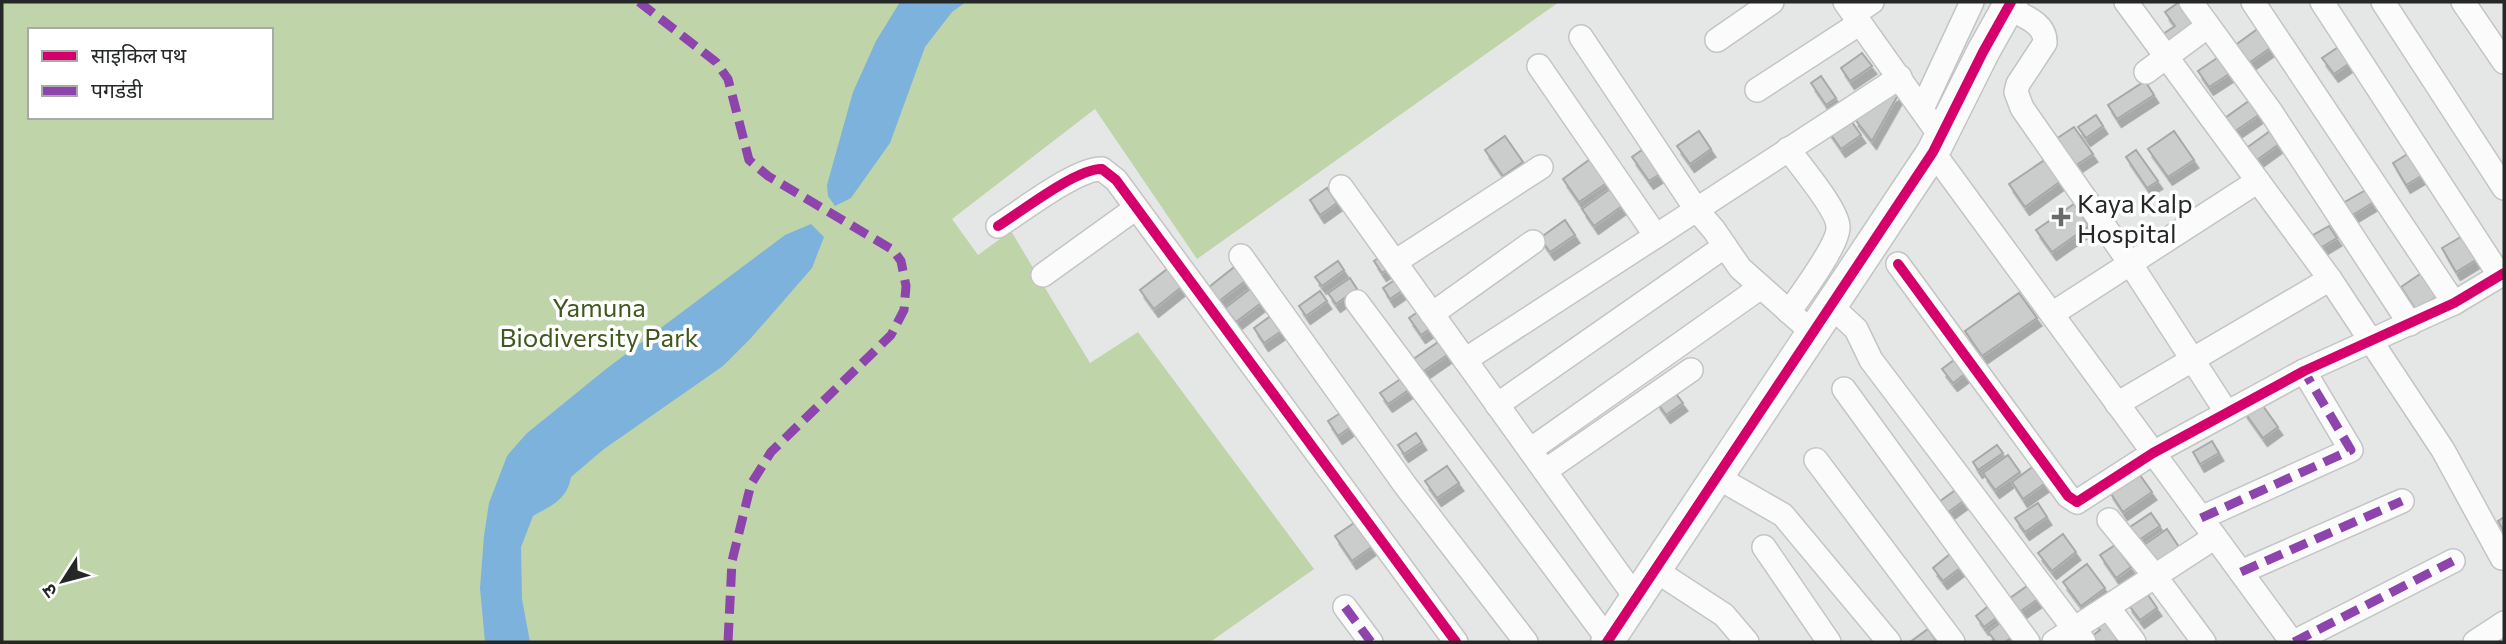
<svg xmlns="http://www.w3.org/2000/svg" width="2506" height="644" font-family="Commissioner,'Noto Sans Devanagari',sans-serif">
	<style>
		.green { fill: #bfd4a9; fill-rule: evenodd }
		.water { fill: #7cb2dc }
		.building { fill: #cbcdcc; stroke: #a6a9a8; stroke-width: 2; filter: url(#shadow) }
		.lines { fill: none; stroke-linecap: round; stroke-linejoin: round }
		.street-casing { stroke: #c3c5c4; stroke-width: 26 }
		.secondary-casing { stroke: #c3c5c4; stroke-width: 35 }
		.street { stroke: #fbfbfb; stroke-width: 23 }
		.secondary { stroke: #fbfbfb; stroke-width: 32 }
		.quiet { stroke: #8e44ad; stroke-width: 9; stroke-dasharray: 18 9; stroke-linecap: butt }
		.cycleway-casing { stroke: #fff; stroke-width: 15 }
		.cycleway { stroke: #d6006c; stroke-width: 10 }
		.poi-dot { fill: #686b6a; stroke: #fff; stroke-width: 2.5 }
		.labels { text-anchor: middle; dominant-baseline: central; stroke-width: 7; stroke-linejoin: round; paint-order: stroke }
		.poi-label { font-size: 26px; fill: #262828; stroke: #fff; text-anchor: start }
		.park-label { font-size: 26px; fill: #40581e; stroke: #fff }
	</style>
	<defs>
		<filter id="shadow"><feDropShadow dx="4.5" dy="8" stdDeviation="0" flood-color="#0004"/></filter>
	</defs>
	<rect width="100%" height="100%" fill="#e4e7e6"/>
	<path class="green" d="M2 2H1559L1197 259 1095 109 952 219 978 255 1011 231 1090 363 1138 332 1314 569 1210 642H2ZM30 30H271V117H30Z"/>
	<g class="water">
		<polygon points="900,2 966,2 952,12 925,47 890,143 851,198 835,206 828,196 827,185 853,92 876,41"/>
		<path d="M811 224 824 237 812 268 751 338 723 366 604 449 571 477C567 500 552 505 533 516L521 547 522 599 530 642H485L480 588 484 536 489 503 507 456 526 434 606 369 785 235Z"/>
	</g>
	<g class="building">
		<polygon points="2179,2 2186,2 2200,23 2170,44 2163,34 2175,26 2165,12"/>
		<polygon points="2263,25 2276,44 2243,67 2230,49"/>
		<polygon points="2343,44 2354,60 2334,74 2322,58"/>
		<polygon points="1862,53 1872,66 1850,81 1841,68"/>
		<polygon points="2217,58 2229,74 2209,87 2198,71"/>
		<polygon points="1821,76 1836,98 1826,105 1811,83"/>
		<polygon points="2145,81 2154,95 2117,119 2108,105"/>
		<polygon points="1902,88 1872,141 1854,118"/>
		<polygon points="2253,98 2263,112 2228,136 2218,123"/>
		<polygon points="1847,115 1861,135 1841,149 1827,129"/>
		<polygon points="2096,115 2103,126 2086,138 2078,127"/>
		<polygon points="2277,126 2286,139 2250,165 2241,152"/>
		<polygon points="2074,127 2093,154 2075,166 2056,139"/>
		<polygon points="1699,131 1711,149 1690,164 1677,146"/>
		<polygon points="2174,131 2194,160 2168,177 2148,149"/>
		<polygon points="1505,136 1523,162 1503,176 1485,150"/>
		<polygon points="1649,145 1666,170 1649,181 1632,157"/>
		<polygon points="2136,150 2158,181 2147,188 2126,157"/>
		<polygon points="2414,150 2428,172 2406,185 2393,163"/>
		<polygon points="1597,154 1614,178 1579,202 1563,179"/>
		<polygon points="2046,159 2061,181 2025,207 2009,184"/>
		<polygon points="1617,184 1629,201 1594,226 1582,209"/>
		<polygon points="2371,187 2379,199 2344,220 2336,207"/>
		<polygon points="1327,188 1337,203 1320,215 1310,200"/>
		<polygon points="2074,204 2089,226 2052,252 2036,230"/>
		<polygon points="1565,220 1575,235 1550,252 1540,238"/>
		<polygon points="2329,226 2337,238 2315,251 2308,238"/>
		<polygon points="2464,235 2479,258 2456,272 2442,248"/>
		<polygon points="1386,253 1394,265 1382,273 1374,261"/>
		<polygon points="1338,261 1344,270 1322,286 1315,277"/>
		<polygon points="1175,263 1189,281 1154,309 1140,290"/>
		<polygon points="1238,264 1249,278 1214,305 1204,291"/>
		<polygon points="2426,270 2441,294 2416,310 2401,287"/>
		<polygon points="1402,275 1409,286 1390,299 1383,288"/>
		<polygon points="1350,278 1357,289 1336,304 1328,293"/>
		<polygon points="1254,286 1265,300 1236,322 1225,308"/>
		<polygon points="1320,291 1327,301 1306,316 1299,306"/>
		<polygon points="2019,293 2037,318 1982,356 1965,331"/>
		<polygon points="1425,307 1437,324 1421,335 1409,318"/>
		<polygon points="1272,315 1283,330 1264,343 1254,328"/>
		<polygon points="1444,338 1453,351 1421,373 1412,360"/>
		<polygon points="1958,357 1969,371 1953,383 1942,369"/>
		<polygon points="1405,376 1413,387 1388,404 1380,393"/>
		<polygon points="1673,390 1683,403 1666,415 1656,401"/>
		<polygon points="2258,399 2278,427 2263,438 2243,410"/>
		<polygon points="1345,410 1355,424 1338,436 1328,421"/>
		<polygon points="1416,433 1422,442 1404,454 1398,445"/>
		<polygon points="2212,441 2219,453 2200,464 2193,452"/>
		<polygon points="1997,445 2003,453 1978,470 1973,462"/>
		<polygon points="2008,455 2020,472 1995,490 1983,473"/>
		<polygon points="2035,465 2047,482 2023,499 2012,482"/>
		<polygon points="1447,466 1459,483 1437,498 1425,481"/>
		<polygon points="2137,471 2152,492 2123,512 2109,491"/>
		<polygon points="1961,486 1969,497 1940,518 1932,507"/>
		<polygon points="2038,503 2047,517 2025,532 2015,518"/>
		<polygon points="2151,513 2160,526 2139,540 2130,527"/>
		<polygon points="2504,517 2504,532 2498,521"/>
		<polygon points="1357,521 1373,546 1352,561 1335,536"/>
		<polygon points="2167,529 2179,547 2157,563 2144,545"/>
		<polygon points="2063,534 2076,552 2052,571 2038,553"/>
		<polygon points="2115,545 2131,567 2116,578 2100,555"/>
		<polygon points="1950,554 1960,568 1943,581 1933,568"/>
		<polygon points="2087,564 2105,588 2081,606 2063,582"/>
		<polygon points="2034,581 2044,595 2012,617 2003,603"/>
		<polygon points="2146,592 2157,608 2140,620 2128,604"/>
		<polygon points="1991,604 2000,615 1984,627 1976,616"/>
		<polygon points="2105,615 2121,638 2115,642 2097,642 2092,636 2100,630 2094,623"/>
		<polygon points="2004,620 2015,635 2005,642 1996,642 1988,632"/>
		<polygon points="1928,629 1937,642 1910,642"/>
	</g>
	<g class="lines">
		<g class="street-casing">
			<g id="street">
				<polyline points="1845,2 1941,137"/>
				<polyline points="2126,2 2330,279 2443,450 2502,558"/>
				<polyline points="2191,2 2271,112 2410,324"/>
				<polyline points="2253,2 2454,303"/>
				<polyline points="2322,2 2500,276"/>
				<polyline points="2383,2 2504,188"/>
				<polyline points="2463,2 2504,62"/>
				<path d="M2008 8C2023 16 2046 23 2045 43L2018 84 2016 92 2022 108 2130 263 2227 413"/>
				<polyline points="1854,14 1872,2"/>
				<polyline points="1581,37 1696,209 1714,230 1740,268 1813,333"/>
				<polyline points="1717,40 1772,2"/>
				<polyline points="1539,66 1656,236 1900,77"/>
				<polyline points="2146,72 2208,26"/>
				<polyline points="1757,90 1860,23"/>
				<polyline points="1922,109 1972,2"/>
				<path d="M1788 149C1800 165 1838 210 1838 227 1839 244 1800 296 1789 312"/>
				<polyline points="1933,152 2292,642"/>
				<polyline points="1341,187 1636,598"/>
				<path d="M998 226C1022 211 1077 168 1102 169L1116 180 1456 642"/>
				<polyline points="1241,256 1405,485 1526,642"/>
				<polyline points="1395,262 1541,167"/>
				<polyline points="1898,264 2068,496 2077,502 2153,453 2304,371 2454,303 2504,273"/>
				<polyline points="1043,275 1136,208"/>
				<polyline points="1357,302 1610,642"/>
				<polyline points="1831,306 1856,329 1871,360 2084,642"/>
				<polyline points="1432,314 1533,242"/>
				<polyline points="2052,314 2258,181"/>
				<polyline points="1465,360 1656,236"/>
				<polyline points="1844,389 2028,642"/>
				<polyline points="2117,404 2330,279"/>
				<polyline points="1497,405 1725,246"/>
				<polyline points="1530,450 1761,287"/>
				<polyline points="1816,460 1953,642"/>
				<polyline points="1545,471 1691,370"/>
				<polyline points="1717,477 1783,515 1889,642"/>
				<polyline points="2201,518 2351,450 2304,371"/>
				<polyline points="2109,520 2155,576 2204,642"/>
				<polyline points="1764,547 1829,642"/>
				<polyline points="1655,570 1724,615 1747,642"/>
				<polyline points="2241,572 2402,501"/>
				<polyline points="1345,607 1371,642"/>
				<polyline points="2108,607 2134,642"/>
				<polyline points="2054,642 2215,537"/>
				<polyline points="2294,642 2453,561"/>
				<polyline points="2475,642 2504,623"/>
			</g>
		</g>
		<g class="secondary-casing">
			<polyline id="secondary" points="1607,642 1933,152 1983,52 2011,2"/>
		</g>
		<use href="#street" class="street"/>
		<use href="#secondary" class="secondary"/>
		<g class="quiet">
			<polyline points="639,2 716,62 728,79 749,160 768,176 893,250 901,261 906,286 904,310 891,335 771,452 751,484 732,561 728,642"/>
			<polyline points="2201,518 2351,450 2304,371"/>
			<polyline points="2241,572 2402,501"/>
			<polyline points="1345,607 1371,642"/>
			<polyline points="2294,642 2453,561"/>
		</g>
		<g class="cycleway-casing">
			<g id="cycleway">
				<path d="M998 226C1022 211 1077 168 1102 169L1116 180 1456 642"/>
				<polyline points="1898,264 2068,496 2077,502 2153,453 2304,371 2454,303 2504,273"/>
				<polyline points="1607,642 1933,152 1983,52 2011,2"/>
			</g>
		</g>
		<use href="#cycleway" class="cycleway"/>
	</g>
	<path class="poi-dot" d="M2057.5 206.5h7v7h7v7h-7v7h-7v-7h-7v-7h7z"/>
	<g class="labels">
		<g class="poi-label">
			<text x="2077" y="202">Kaya Kalp<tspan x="2077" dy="30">Hospital</tspan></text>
		</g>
		<g class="park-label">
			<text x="599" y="306">Yamuna<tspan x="599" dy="30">Biodiversity Park</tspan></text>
		</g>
	</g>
	<rect width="2506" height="644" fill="none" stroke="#262828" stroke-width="7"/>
	<rect x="28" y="28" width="245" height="91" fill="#ffffff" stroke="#a8a9a9" stroke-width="2"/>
	<rect x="42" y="51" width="35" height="10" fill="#d6006c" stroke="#a8a9a9" stroke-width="2"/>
	<text x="91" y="63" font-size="21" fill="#262828">साइकिल पथ</text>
	<rect x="42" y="86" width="35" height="10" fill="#8e44ad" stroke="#a8a9a9" stroke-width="2"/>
	<text x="91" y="98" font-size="21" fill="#262828">पगडंडी</text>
	<g transform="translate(63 581) rotate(234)" stroke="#ffffff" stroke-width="5" paint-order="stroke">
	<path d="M0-5L12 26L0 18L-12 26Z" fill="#262828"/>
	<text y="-10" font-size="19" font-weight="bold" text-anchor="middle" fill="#262828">उ</text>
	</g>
</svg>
